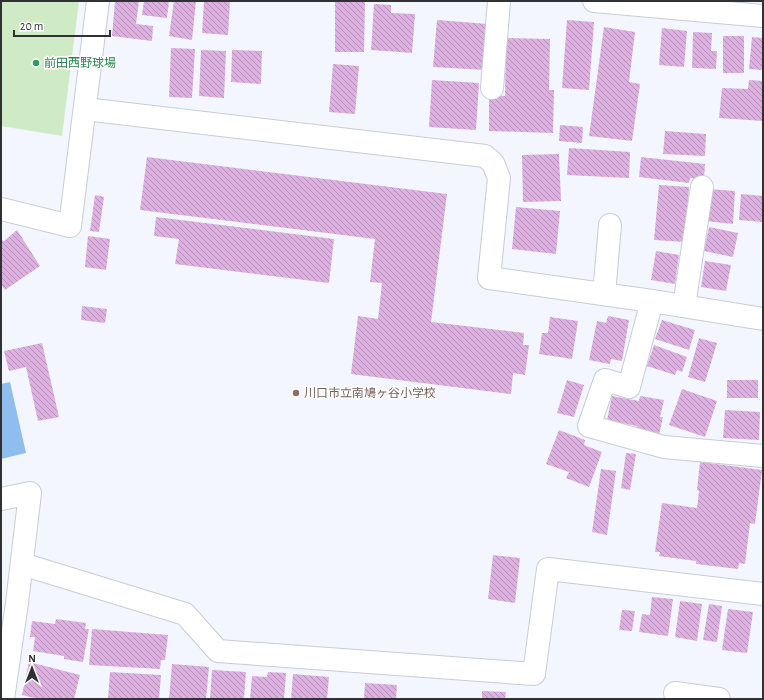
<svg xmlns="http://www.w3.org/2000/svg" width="764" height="700" font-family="'Alegreya Sans','Noto Sans JP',sans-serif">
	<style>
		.pitch { fill: #cfebc5 }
		.water { fill: #8fbded }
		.building { fill: url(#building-back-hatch) }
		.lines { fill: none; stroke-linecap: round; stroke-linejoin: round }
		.minor-casing { stroke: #c8ccd3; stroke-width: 24 }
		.minor { stroke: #fff; stroke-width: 22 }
		.leisure-dot { fill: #2e9e5b; stroke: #fff; stroke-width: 1.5 }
		.education-dot { fill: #8d6e63; stroke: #fff; stroke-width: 1.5 }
		.labels { text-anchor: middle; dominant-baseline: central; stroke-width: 3; stroke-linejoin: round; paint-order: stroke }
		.leisure-label { font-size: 12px; fill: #27864d; stroke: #fff; text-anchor: start }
		.education-label { font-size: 12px; fill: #785e54; stroke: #fff; text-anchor: start }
	</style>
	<defs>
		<pattern id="building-back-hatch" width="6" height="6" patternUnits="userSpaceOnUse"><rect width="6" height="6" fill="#deb0e1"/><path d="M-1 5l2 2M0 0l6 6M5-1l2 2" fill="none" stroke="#b490b7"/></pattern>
	</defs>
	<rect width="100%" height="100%" fill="#f3f6fe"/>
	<polygon class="pitch" points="1,1 79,1 62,136 1,126"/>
	<polygon class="water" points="10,382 26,453 1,459 1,384"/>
	<g class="building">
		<polygon points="115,1 139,1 136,24 153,26 152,41 112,36"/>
		<polygon points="144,1 169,1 167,18 142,15"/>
		<polygon points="174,1 196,1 192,40 169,36"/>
		<polygon points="204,1 230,1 228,35 202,33"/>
		<polygon points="335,2 365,2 364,52 335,52"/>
		<polygon points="374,4 391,5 391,13 415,14 412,53 371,50"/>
		<polygon points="437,20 488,24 485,70 433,67"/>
		<polygon points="567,20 594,22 589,90 562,88"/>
		<polygon points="604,27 635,32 629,82 640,84 632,141 589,136"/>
		<polygon points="662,28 687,31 684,67 659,65"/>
		<polygon points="693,32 712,33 711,51 717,51 716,69 692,68"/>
		<rect x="723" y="36" width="21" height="37"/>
		<polygon points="752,37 763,38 763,70 749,69"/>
		<polygon points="506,38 550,39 549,90 554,90 553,133 489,131 489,95 505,96"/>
		<polygon points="171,48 195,49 192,98 169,97"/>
		<polygon points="201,50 226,51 224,98 199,96"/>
		<polygon points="232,50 262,51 261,84 231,82"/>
		<polygon points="333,64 359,66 355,114 329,112"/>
		<polygon points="432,80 479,83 476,130 429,127"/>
		<polygon points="749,80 763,81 763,121 719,118 722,88 748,89"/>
		<polygon points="560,125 583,127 582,143 559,141"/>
		<polygon points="665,131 706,134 705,156 663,154"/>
		<polygon points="569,148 630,152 629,178 567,175"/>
		<polygon points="559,154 561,201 523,202 522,155"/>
		<polygon points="147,157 447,194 431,322 524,333 523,345 529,345 525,375 513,373 511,394 351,374 358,316 378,319 382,283 370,282 375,239 140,210"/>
		<polygon points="641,157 705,164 704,179 690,178 689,183 639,177"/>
		<polygon points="659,185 689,187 685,242 654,240"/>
		<polygon points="708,189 735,191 733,224 705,221"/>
		<polygon points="741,194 763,196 763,222 739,220"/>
		<polygon points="95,195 104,197 99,232 90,231"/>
		<polygon points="516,207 560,211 556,254 512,249"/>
		<polygon points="156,217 334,239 329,283 175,264 179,239 154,236"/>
		<polygon points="709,227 738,233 733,257 704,251"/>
		<polygon points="17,230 40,266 5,290 1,284 1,240 4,241"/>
		<polygon points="88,236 110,239 106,270 85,267"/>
		<polygon points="656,251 679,255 675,284 651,280"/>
		<polygon points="705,261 731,265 726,291 701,287"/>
		<polygon points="82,306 107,309 105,323 81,320"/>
		<polygon points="608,316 629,320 622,361 611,359 610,364 589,360 597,321 606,323"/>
		<polygon points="550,317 578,321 572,359 539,354 542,333 548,333"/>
		<polygon points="662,320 695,330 689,350 655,339"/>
		<polygon points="699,338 717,343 705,382 688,377"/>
		<polygon points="42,343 59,417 38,421 26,367 9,371 4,351"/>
		<polygon points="654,345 687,357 682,372 677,370 675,375 647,366"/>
		<polygon points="567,380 584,385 574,417 557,413"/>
		<rect x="727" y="380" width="31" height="18"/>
		<polygon points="682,389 717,401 705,437 669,425"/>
		<polygon points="612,396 639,401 640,396 664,400 660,417 663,417 659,435 636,430 637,426 607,420"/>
		<polygon points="725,410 760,412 759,440 723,438"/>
		<polygon points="559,430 585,440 584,445 602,452 589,487 566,478 569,472 546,464"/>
		<polygon points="626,453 636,454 630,490 621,488"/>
		<polygon points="700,462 762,470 755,524 750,523 745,564 739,563 738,569 696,564 696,561 659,556 660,552 655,552 662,503 697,508 699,491 697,490"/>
		<polygon points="601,469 616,471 607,535 592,532"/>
		<polygon points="493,555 520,558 515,603 488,599"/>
		<polygon points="652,597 673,599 668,636 639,632 642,614 650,615"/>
		<polygon points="680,601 702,604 697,641 675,637"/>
		<polygon points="709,604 722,606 717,642 703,640"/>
		<polygon points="728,609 753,612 747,653 722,650"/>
		<polygon points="622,610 635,611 632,631 619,630"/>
		<polygon points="56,619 86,623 85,629 89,629 83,662 64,659 64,656 33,651 35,637 30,637 32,621 55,624"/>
		<polygon points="92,629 168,635 165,660 161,660 160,669 89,665"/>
		<polygon points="29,662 80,675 74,699 38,699 22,695"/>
		<polygon points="172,664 209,667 206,699 169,699"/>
		<polygon points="212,670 246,672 244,699 210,699"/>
		<polygon points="110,672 161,675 159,699 108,699"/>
		<polygon points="268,672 286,673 284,699 250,699 252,676 267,677"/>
		<polygon points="293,674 329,677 327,699 291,699"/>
		<polygon points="365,683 397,685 396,699 364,699"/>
		<polygon points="482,691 506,692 505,699 482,699"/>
	</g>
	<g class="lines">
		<g class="minor-casing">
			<g id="minor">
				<polyline points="594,1 763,16"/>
				<polyline points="492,88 499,1"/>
				<polyline points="85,109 485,156 493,163 499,178 489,278 652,301 763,319"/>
				<polyline points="1,209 70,226 98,1"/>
				<polyline points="604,294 610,225"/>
				<polyline points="652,301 629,387 605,380 589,426 664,447 763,456"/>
				<polyline points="684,306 702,187"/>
				<polyline points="1,499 30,493 17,603 3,699"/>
				<polyline points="22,564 185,614 218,651 534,674 548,569 763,594"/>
				<polyline points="675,693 719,699"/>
			</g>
		</g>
		<use href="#minor" class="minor"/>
	</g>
	<circle class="leisure-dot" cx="36" cy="63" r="4"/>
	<circle class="education-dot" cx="296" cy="393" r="4"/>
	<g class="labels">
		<g class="leisure-label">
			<text x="44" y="63">前田西野球場</text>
		</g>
		<g class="education-label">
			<text x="304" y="393">川口市立南鳩ヶ谷小学校</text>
		</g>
	</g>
	<rect width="764" height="700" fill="none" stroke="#303134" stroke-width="4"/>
	<g transform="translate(32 668)" stroke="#ffffff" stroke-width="3" paint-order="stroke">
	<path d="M0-3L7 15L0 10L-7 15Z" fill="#303134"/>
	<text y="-6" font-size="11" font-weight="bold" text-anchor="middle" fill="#303134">N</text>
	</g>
	<path d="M14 30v6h96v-6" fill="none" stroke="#303134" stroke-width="2"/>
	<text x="20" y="30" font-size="12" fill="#303134" stroke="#ffffff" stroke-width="3" paint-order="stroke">20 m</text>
</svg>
